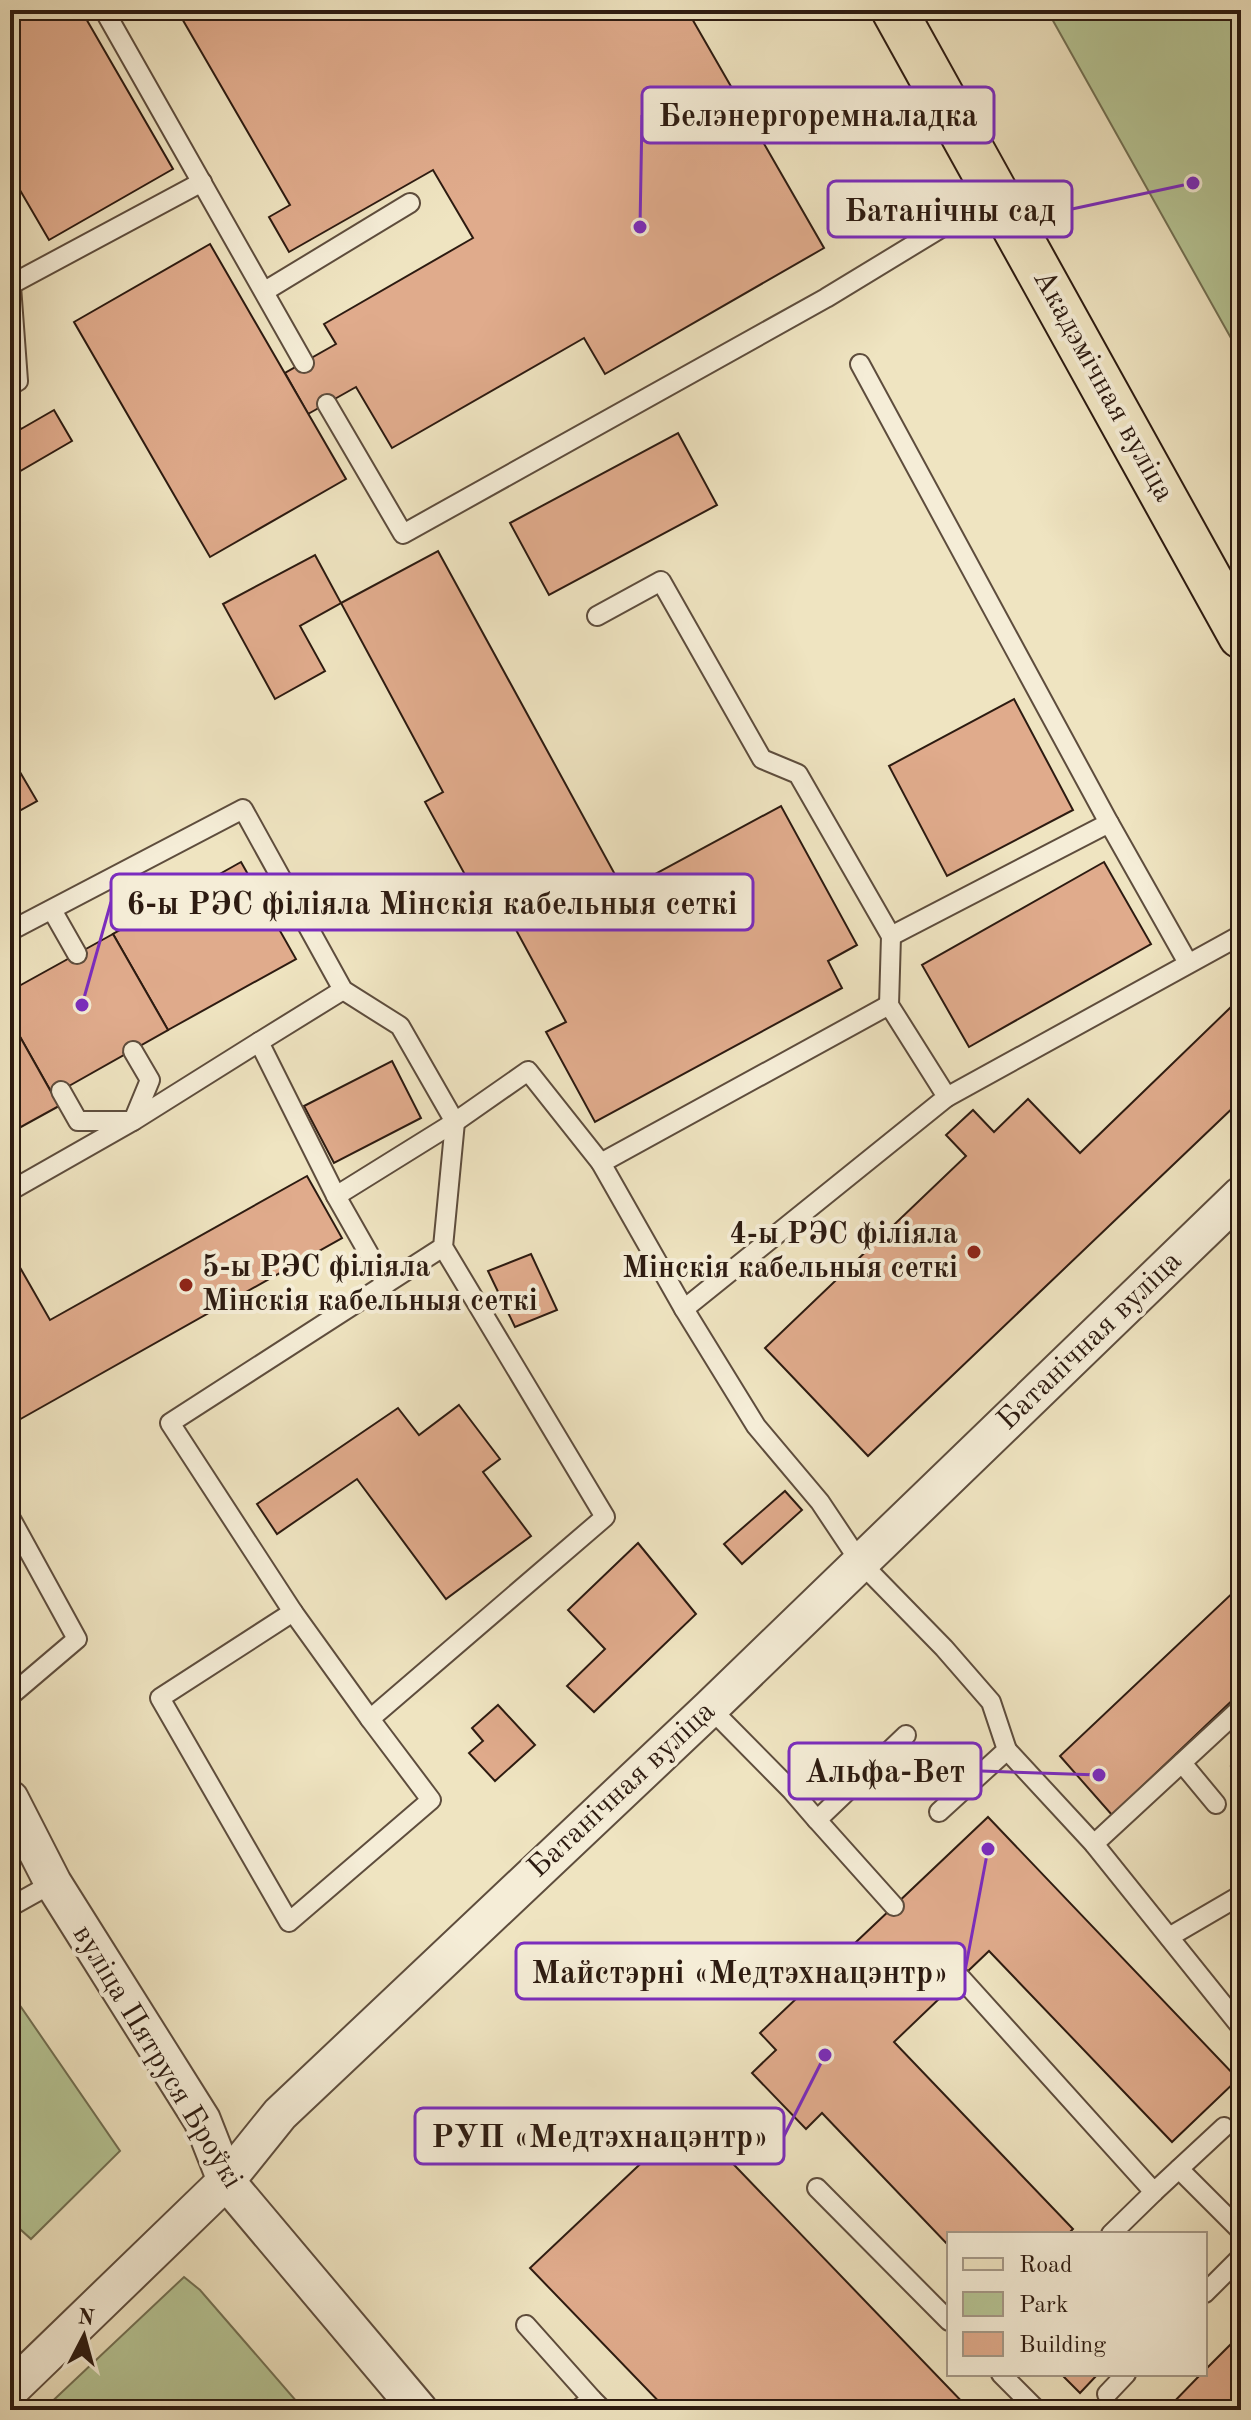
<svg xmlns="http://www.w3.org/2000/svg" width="1251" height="2420" font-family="'Old Standard TT',serif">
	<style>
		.green { fill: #b6c595; stroke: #727053; stroke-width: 2 }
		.building { fill: #e0ab8c; stroke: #2d1b11; stroke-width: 2 }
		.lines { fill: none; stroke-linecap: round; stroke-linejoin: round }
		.lane-casing { stroke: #5e4d3d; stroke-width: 22 }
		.street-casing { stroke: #5e4d3d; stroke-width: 40 }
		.primary-casing { stroke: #2d1b11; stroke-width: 48 }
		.lane { stroke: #f5edd7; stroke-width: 18 }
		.street { stroke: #f5edd7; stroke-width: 36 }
		.primary { stroke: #efe4c1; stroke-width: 44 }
		.poi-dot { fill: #8f2418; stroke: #f5edd7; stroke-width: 3 }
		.labels { text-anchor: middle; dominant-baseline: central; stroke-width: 8; stroke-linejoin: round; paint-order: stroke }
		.street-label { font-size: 30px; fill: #2d1b11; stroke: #f5edd7 }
		.poi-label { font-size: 30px; font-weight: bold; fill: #2d1b11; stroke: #f5edd7; text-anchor: end }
		.leader { fill: none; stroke: #7b2cbf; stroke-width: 3 }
		.callout-dot { fill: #7b2cbf; stroke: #f5edd7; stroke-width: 3 }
		.callout { fill: #f5edd7; stroke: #7b2cbf; stroke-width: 3 }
		.callout-label { font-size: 32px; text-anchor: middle; font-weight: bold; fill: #2d1b11 }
	</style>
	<rect width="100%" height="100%" fill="#efe4c1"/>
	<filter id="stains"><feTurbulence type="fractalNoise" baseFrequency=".0025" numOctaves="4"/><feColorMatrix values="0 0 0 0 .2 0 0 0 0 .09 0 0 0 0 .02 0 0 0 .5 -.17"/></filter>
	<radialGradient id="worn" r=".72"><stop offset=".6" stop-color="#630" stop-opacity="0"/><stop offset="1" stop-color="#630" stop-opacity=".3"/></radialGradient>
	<g class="green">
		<polygon points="1047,10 1241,10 1241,356"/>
		<polygon points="10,1991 120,2151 31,2239 10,2220"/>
		<polygon points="184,2277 200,2290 304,2410 43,2410"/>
	</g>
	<g class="building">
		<polygon points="10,10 81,10 173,169 49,240 10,173"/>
		<polygon points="177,10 687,10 824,248 605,374 584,338 392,448 356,387 308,414 285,373 336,344 324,324 473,238 433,170 289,252 269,217 290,205"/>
		<polygon points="210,244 346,479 210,557 74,322"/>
		<polygon points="10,410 21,429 54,410 72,441 10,477"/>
		<polygon points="678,433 717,505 549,595 510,523"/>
		<polygon points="438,551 624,891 781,806 857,945 828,961 842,988 595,1122 546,1032 566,1022 496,893 480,902 425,802 443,792 341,603"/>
		<polygon points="315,555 341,603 300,626 325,671 275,699 223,604"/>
		<polygon points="1014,699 1073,810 947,876 889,766"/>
		<polygon points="10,755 37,801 10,816"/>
		<polygon points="241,862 296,959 168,1030 113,934"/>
		<polygon points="1104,862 1151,944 969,1047 922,965"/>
		<polygon points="113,934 168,1030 53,1095 10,1019 10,991"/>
		<polygon points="1231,1007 1241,1017 1241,1100 868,1456 765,1348 966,1156 946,1135 973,1110 994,1132 1028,1099 1080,1153"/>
		<polygon points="10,1019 59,1106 10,1133"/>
		<polygon points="392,1061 421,1118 334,1163 304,1106"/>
		<polygon points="307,1176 342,1238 17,1421 10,1408 10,1250 50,1320"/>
		<polygon points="531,1254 557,1310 515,1327 488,1271"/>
		<polygon points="459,1405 500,1459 483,1472 531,1536 446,1599 357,1479 277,1534 257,1504 398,1408 419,1435"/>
		<polygon points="785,1491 802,1510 742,1564 724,1544"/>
		<polygon points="638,1543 696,1614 594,1712 567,1686 605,1649 568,1610"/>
		<polygon points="1241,1585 1241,1692 1112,1815 1060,1756"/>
		<polygon points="498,1705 535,1745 495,1781 469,1753 483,1741 472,1728"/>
		<polygon points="1241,1757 1241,1777 1231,1766"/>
		<polygon points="988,1817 1238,2079 1172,2142 989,1951 894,2042 1073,2229 1068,2234 949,2234 949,2246 822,2113 806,2129 752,2073 776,2050 760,2033"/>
		<polygon points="689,2118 970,2410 667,2410 530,2268"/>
		<polygon points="1241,2334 1241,2410 1166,2410 1201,2374 1205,2374 1205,2370"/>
		<polygon points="1061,2374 1098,2374 1080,2393"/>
	</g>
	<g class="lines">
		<g class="lane-casing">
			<g id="lane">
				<polyline points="104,10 304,363"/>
				<polyline points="10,285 202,182"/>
				<polyline points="265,291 410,203"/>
				<polyline points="860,364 1109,823"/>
				<polyline points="10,386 18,381 11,286"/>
				<polyline points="327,404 403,534 826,298 997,194"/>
				<polyline points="597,616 661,581 762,759 798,774 891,936 889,1005 947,1097 684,1309"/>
				<polyline points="52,910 77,954"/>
				<polyline points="10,931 243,809 343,990 400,1026 455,1122 528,1071 601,1163"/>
				<polyline points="891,936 1109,823 1188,963"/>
				<polyline points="343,990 259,1042 336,1196 455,1122"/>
				<polyline points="889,1005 601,1163 684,1309 756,1426 820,1502 860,1562 944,1648 991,1702 1007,1750 939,1812"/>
				<polyline points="133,1051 150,1080 133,1121"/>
				<polyline points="61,1091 78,1121 131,1121"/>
				<polyline points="947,1097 1241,935"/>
				<polyline points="10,1191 133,1121 259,1042"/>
				<polyline points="336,1196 386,1284"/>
				<polyline points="443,1247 170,1423 293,1612 370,1719 605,1517 443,1247 455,1122"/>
				<polyline points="10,1517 77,1639 10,1696"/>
				<polyline points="293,1612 160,1698 289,1922 431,1800 370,1719"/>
				<polyline points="710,1708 792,1791 817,1820 906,1735"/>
				<polyline points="1007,1750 1094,1844 1241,2027"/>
				<polyline points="1182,1763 1216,1804"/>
				<polyline points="817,1820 894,1906"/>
				<polyline points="1094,1844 1241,1708"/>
				<polyline points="10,1907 53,1883"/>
				<polyline points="1169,1937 1241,1895"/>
				<polyline points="961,1978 1154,2192 1224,2127"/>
				<polyline points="1179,2169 1241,2231"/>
				<polyline points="817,2188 949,2321"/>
				<polyline points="1111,2234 1154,2192"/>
				<polyline points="1205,2293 1241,2257"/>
				<polyline points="526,2325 592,2399"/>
				<polyline points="1001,2374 1037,2410"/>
				<polyline points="1107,2394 1126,2374"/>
				<polyline points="577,2410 592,2399 603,2410"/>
			</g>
		</g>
		<g class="street-casing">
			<g id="street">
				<polyline points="10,1799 53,1883 202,2120 226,2181 419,2410"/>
				<polyline points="10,2390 226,2181 280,2114 710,1708 1241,1195"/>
			</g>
		</g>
		<g class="primary-casing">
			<polyline id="primary" points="894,10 1241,636"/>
		</g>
		<use href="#lane" class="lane"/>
		<use href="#street" class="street"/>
		<use href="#primary" class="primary"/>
	</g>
	<g class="poi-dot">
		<circle cx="974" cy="1252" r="8"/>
		<circle cx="186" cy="1285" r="8"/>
	</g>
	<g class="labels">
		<g class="street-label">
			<text transform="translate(1103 386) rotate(61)">Акадэмічная вуліца</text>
			<text transform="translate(1090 1341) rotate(-44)">Батанічная вуліца</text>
			<text transform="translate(622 1790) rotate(-43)">Батанічная вуліца</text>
			<text transform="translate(157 2057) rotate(59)">вуліца Пятруся Броўкі</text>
		</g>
		<g class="poi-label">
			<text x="958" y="1235">4-ы РЭС філіяла<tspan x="958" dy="34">Мінскія кабельныя сеткі</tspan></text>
			<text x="202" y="1268" text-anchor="start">5-ы РЭС філіяла<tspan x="202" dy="34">Мінскія кабельныя сеткі</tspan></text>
		</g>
	</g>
	<path class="leader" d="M640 227L642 115M1193 183L1072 209M82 1005L111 902M1099 1775L981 1771M988 1849L965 1971M825 2055L784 2136"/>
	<g class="callout-dot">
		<circle cx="640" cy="227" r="8"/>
		<circle cx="1193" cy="183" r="8"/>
		<circle cx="82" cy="1005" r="8"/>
		<circle cx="1099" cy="1775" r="8"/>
		<circle cx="988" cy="1849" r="8"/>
		<circle cx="825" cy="2055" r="8"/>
	</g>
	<g class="callout">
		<rect x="642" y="87" width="352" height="56" rx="8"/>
		<rect x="828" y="181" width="244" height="56" rx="8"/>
		<rect x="111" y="874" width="642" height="56" rx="8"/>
		<rect x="789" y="1743" width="192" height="56" rx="8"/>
		<rect x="516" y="1943" width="449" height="56" rx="8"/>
		<rect x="415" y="2108" width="369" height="56" rx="8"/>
	</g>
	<g class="callout-label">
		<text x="818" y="126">Белэнергоремналадка</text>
		<text x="950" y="221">Батанічны сад</text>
		<text x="432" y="914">6-ы РЭС філіяла Мінскія кабельныя сеткі</text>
		<text x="885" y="1782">Альфа-Вет</text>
		<text x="740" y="1983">Майстэрні «Медтэхнацэнтр»</text>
		<text x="600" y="2147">РУП «Медтэхнацэнтр»</text>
	</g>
	<rect width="1251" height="2420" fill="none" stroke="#efe4c1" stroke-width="40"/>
	<rect x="12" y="12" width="1227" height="2396" fill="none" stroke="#2d1b11" stroke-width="4"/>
	<rect x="20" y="20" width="1211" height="2380" fill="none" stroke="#2d1b11" stroke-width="2"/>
	<rect x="947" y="2232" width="260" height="144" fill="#f5edd7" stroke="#a59988" stroke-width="2"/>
	<rect x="963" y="2258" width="40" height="12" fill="#efe4c1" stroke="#a59988" stroke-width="2"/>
	<text x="1019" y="2272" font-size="24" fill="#2d1b11">Road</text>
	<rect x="963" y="2292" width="40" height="24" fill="#b6c595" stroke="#a59988" stroke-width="2"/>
	<text x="1019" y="2312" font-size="24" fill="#2d1b11">Park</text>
	<rect x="963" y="2332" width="40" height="24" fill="#e0ab8c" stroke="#a59988" stroke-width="2"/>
	<text x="1019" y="2352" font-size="24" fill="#2d1b11">Building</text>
	<g transform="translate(84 2336) rotate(6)" stroke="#f5edd7" stroke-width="6" paint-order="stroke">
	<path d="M0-6L14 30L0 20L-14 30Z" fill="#2d1b11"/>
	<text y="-12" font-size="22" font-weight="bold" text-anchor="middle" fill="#2d1b11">N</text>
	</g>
	<rect width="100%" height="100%" filter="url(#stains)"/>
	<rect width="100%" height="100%" fill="url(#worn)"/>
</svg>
